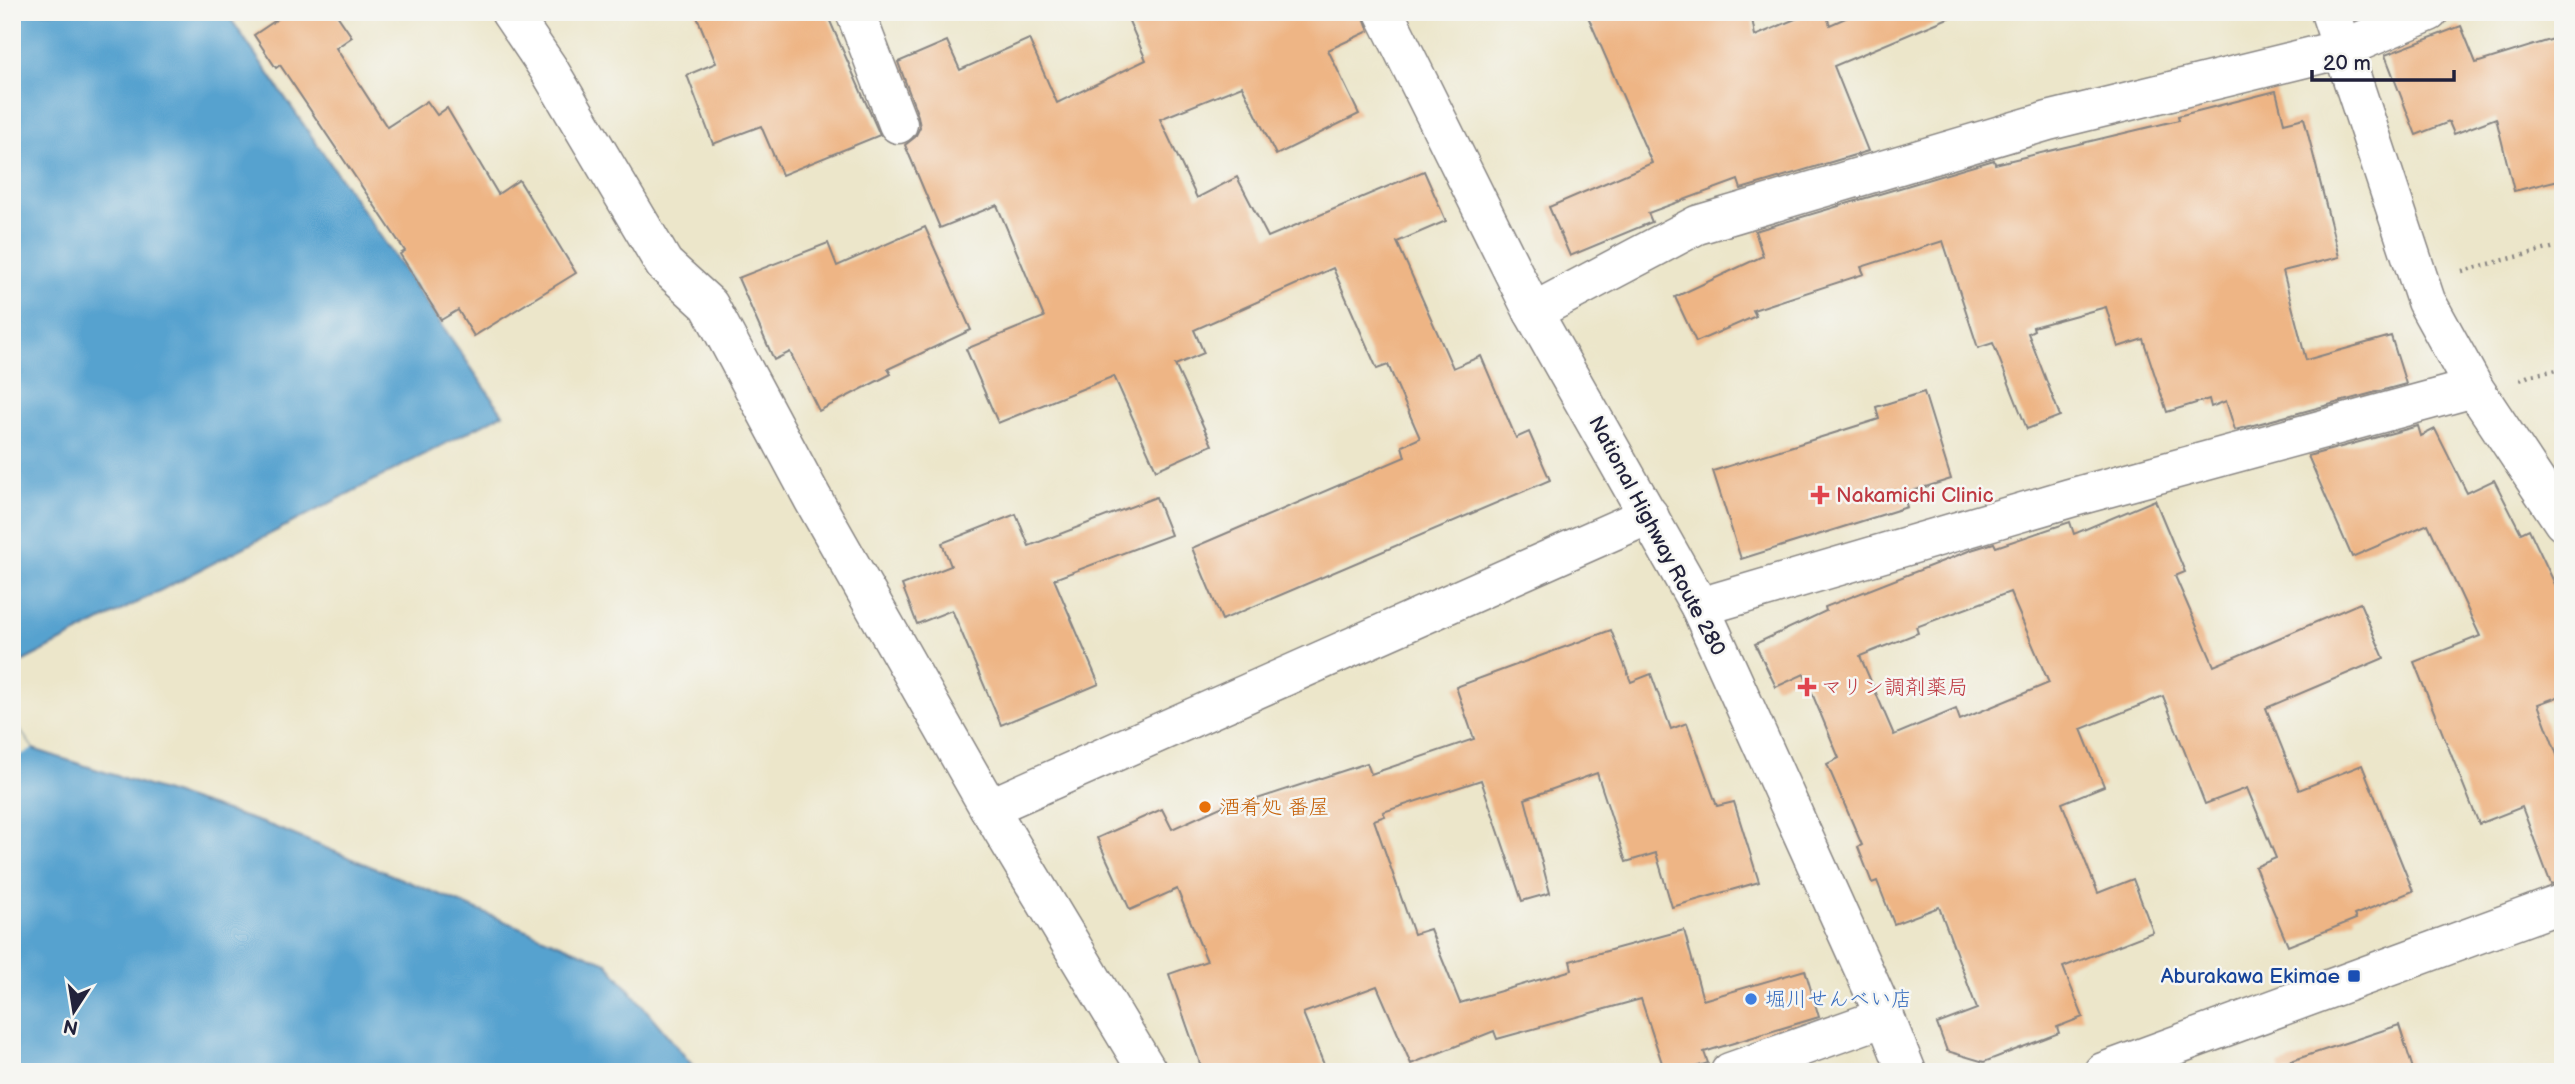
<svg xmlns="http://www.w3.org/2000/svg" width="2575" height="1084" font-family="'Balsamiq Sans','Klee One',sans-serif">
	<style>
		.water { fill: #57a2cf; stroke: #3c6285; stroke-width: 2 }
		.pier { fill: #ece6ca }
		.building { fill: #eeb585; fill-rule: evenodd }
		.lines { fill: none; stroke-linecap: round; stroke-linejoin: round }
		.minor-casing { stroke: #878482; stroke-width: 41 }
		.highway-casing { stroke: #878482; stroke-width: 41 }
		.path { stroke: #878482; stroke-width: 4.5; stroke-dasharray: 2 5; stroke-linecap: butt }
		.minor { stroke: #fff; stroke-width: 38 }
		.highway { stroke: #fff; stroke-width: 38 }
		.health-dot { fill: #e0444e; stroke: #f6f6f2; stroke-width: 2.5 }
		.food-dot { fill: #e8710a; stroke: #f6f6f2; stroke-width: 2.5 }
		.transit-dot { fill: #1a4fb4; stroke: #f6f6f2; stroke-width: 2.5 }
		.shop-dot { fill: #3f7fe0; stroke: #f6f6f2; stroke-width: 2.5 }
		.labels { text-anchor: middle; dominant-baseline: central; stroke-width: 5; stroke-linejoin: round; paint-order: stroke }
		.health-label { font-size: 21px; fill: #be3a42; stroke: #f6f6f2; text-anchor: start }
		.street-label { font-size: 21px; fill: #22223b; stroke: #f6f6f2 }
		.food-label { font-size: 21px; fill: #c56008; stroke: #f6f6f2; text-anchor: start }
		.transit-label { font-size: 21px; fill: #164399; stroke: #f6f6f2; text-anchor: end }
		.shop-label { font-size: 21px; fill: #366cbe; stroke: #f6f6f2; text-anchor: start }
	</style>
	<rect width="100%" height="100%" fill="#f6f6f2"/>
	<filter id="ink" filterUnits="userSpaceOnUse"><feTurbulence type="fractalNoise" baseFrequency=".0143" numOctaves="2"/><feDisplacementMap in="SourceGraphic" scale="14" xChannelSelector="R" yChannelSelector="G"/><feConvolveMatrix kernelMatrix="1 2 1 2 8 2 1 2 1" color-interpolation-filters="sRGB"/></filter>
	<filter id="wash" filterUnits="userSpaceOnUse"><feTurbulence type="fractalNoise" baseFrequency=".00686" numOctaves="4" result="noise"/><feDisplacementMap in="SourceGraphic" scale="28" xChannelSelector="R" yChannelSelector="G"/><feGaussianBlur stdDeviation="1.57" result="paint"/><feColorMatrix in="noise" values="0 0 0 0 0 0 0 0 0 0 0 0 0 0 0 0 0 1.4 0 .05"/><feComposite in="paint" operator="in"/></filter>
	<g filter="url(#wash)">
		<rect width="100%" height="100%" fill="#ece6ca"/>
		<g class="water">
			<polygon points="12,12 226,12 503,414 12,667"/>
			<polygon points="12,719 33,749 272,826 607,963 698,1072 12,1072"/>
		</g>
		<polygon class="pier" points="12,719 33,749 12,759"/>
		<g id="blocks">
			<g class="building">
				<polygon points="288,12 335,12 352,37 336,48 387,127 427,101 437,115 447,108 498,194 519,180 576,273 474,336 458,310 441,320 400,254 405,251 280,65 276,68 254,35"/>
				<polygon points="695,12 826,12 880,135 782,175 761,126 713,144 687,75 716,63"/>
				<polygon points="1125,12 1362,12 1369,31 1328,50 1359,114 1276,155 1242,86 1160,119 1197,198 1237,177 1268,237 1424,171 1446,221 1397,242 1453,368 1481,356 1516,438 1529,432 1550,480 1222,620 1192,548 1405,457 1402,446 1420,438 1388,365 1377,369 1333,268 1194,330 1204,353 1175,365 1212,445 1156,470 1114,376 998,423 966,349 1044,317 997,205 940,228 905,145 915,137 920,127 918,116 898,62 947,41 960,70 1029,39 1057,103 1146,60"/>
				<polygon points="1586,12 1751,12 1755,36 1812,12 1825,12 1830,25 1859,12 1960,13 1834,66 1868,151 1741,189 1738,180 1648,213 1652,222 1570,256 1549,207 1652,163"/>
				<polygon points="2461,26 2476,63 2563,36 2563,179 2514,191 2496,118 2454,134 2449,122 2416,135 2385,55"/>
				<polygon points="2276,91 2284,123 2304,118 2339,257 2283,271 2306,360 2391,336 2406,384 2235,430 2226,401 2211,407 2209,399 2167,412 2143,339 2118,347 2106,307 2033,327 2034,330 2028,333 2060,416 2027,429 1993,343 1978,348 1943,241 1861,267 1864,274 1753,310 1756,316 1696,342 1675,297 1763,256 1755,231 1994,160 1995,164 2179,120 2178,116"/>
				<polygon points="925,227 971,330 888,369 891,374 819,411 790,352 774,360 738,278 828,243 837,266"/>
				<polygon points="1924,392 1951,479 1903,494 1907,507 1741,559 1713,471 1879,419 1876,407"/>
				<polygon points="2418,426 2421,436 2435,429 2467,493 2494,480 2521,533 2529,529 2563,601 2563,695 2538,704 2563,771 2563,882 2551,884 2522,807 2479,824 2414,662 2480,636 2428,524 2352,557 2308,456"/>
				<polygon points="1156,497 1171,535 1054,579 1099,684 1001,725 952,610 917,624 902,585 951,566 942,543 1016,514 1029,546"/>
				<path d="M2155 500 2185 572 2175 576 2214 666 2360 603 2384 658 2266 708 2299 790 2362 765 2413 891 2354 915 2356 919 2288 946 2255 867 2276 858 2247 788 2205 804 2163 696 2081 729 2104 786 2062 803 2098 893 2133 879 2153 932 2063 967 2083 1017 2057 1027 2059 1033 1984 1062 1947 1051 1937 1024 1977 1009 1939 907 1894 924 1877 881 1872 883 1858 847 1862 845 1827 764 1839 758 1804 674 1776 687 1755 644 1826 611 1825 607 1971 550 1994 543 1996 547 2070 522 2074 534ZM2010 592 2049 683 1960 720 1956 709 1894 735 1860 656 1918 633 1916 627Z"/>
				<polygon points="1611,630 1631,682 1651,674 1671,729 1687,723 1717,806 1734,802 1759,882 1672,907 1656,853 1626,862 1597,773 1525,799 1550,893 1522,901 1481,780 1383,812 1385,816 1374,820 1414,934 1430,929 1460,1003 1572,970 1570,961 1684,930 1703,1000 1805,970 1819,1017 1704,1052 1708,1063 1680,1072 1665,1072 1641,999 1497,1039 1494,1031 1411,1064 1377,986 1303,1013 1327,1072 1203,1072 1169,974 1207,961 1177,889 1130,910 1097,838 1162,809 1172,829 1234,801 1236,806 1367,763 1371,774 1474,739 1456,687"/>
				<polygon points="2399,1025 2414,1072 2280,1072 2279,1065"/>
			</g>
		</g>
	</g>
	<g filter="url(#ink)">
		<use href="#blocks" fill-opacity="0" stroke="#878482" stroke-width="2"/>
		<g class="lines">
			<g class="minor-casing">
				<g id="minor">
					<polyline points="510,12 548,68 664,264 709,305 813,499 989,808 1148,1072"/>
					<polyline points="855,12 898,124"/>
					<polyline points="2330,12 2426,301 2474,388 2563,522"/>
					<polyline points="1533,312 1697,225 2048,121 2342,49 2429,12"/>
					<polyline points="1700,607 2070,498 2474,388"/>
					<polyline points="989,808 1649,515"/>
					<polyline points="1730,1072 1885,1017"/>
					<polyline points="2103,1072 2563,903"/>
				</g>
			</g>
			<g class="highway-casing">
				<polyline id="highway" points="1384,12 1533,312 1700,607 1885,1017 1907,1072"/>
			</g>
			<g class="path">
				<polyline points="2462,271 2563,245"/>
				<polyline points="2520,380 2531,375 2563,369"/>
			</g>
			<use href="#minor" class="minor"/>
			<use href="#highway" class="highway"/>
		</g>
	</g>
	<g class="health-dot">
		<path d="M1816.5 484.5h7v7h7v7h-7v7h-7v-7h-7v-7h7z"/>
		<path d="M1803.5 676.5h7v7h7v7h-7v7h-7v-7h-7v-7h7z"/>
	</g>
	<circle class="food-dot" cx="1205" cy="807" r="7"/>
	<rect class="transit-dot" x="2347" y="969" width="14" height="14" rx="3.5"/>
	<circle class="shop-dot" cx="1751" cy="999" r="7"/>
	<g class="labels">
		<g class="health-label">
			<text x="1836" y="495">Nakamichi Clinic</text>
			<text x="1821" y="687">マリン調剤薬局</text>
		</g>
		<g class="street-label">
			<text transform="translate(1657 536) rotate(62)">National Highway Route 280</text>
		</g>
		<g class="food-label">
			<text x="1219" y="807">酒肴処 番屋</text>
		</g>
		<g class="transit-label">
			<text x="2340" y="976">Aburakawa Ekimae</text>
		</g>
		<g class="shop-label">
			<text x="1765" y="999">堀川せんべい店</text>
		</g>
	</g>
	<rect width="2575" height="1084" fill="none" stroke="#f6f6f2" stroke-width="42"/>
	<g transform="translate(74 1011) rotate(192)" stroke="#f6f6f2" stroke-width="5" paint-order="stroke">
	<path d="M0-5L12 26L0 18L-12 26Z" fill="#22223b"/>
	<text y="-10" font-size="19" font-weight="bold" text-anchor="middle" fill="#22223b">N</text>
	</g>
	<path d="M2312 70v10h142v-10" fill="none" stroke="#22223b" stroke-width="3.5"/>
	<text x="2323" y="70" font-size="21" fill="#22223b" stroke="#f6f6f2" stroke-width="5" paint-order="stroke">20 m</text>
</svg>
